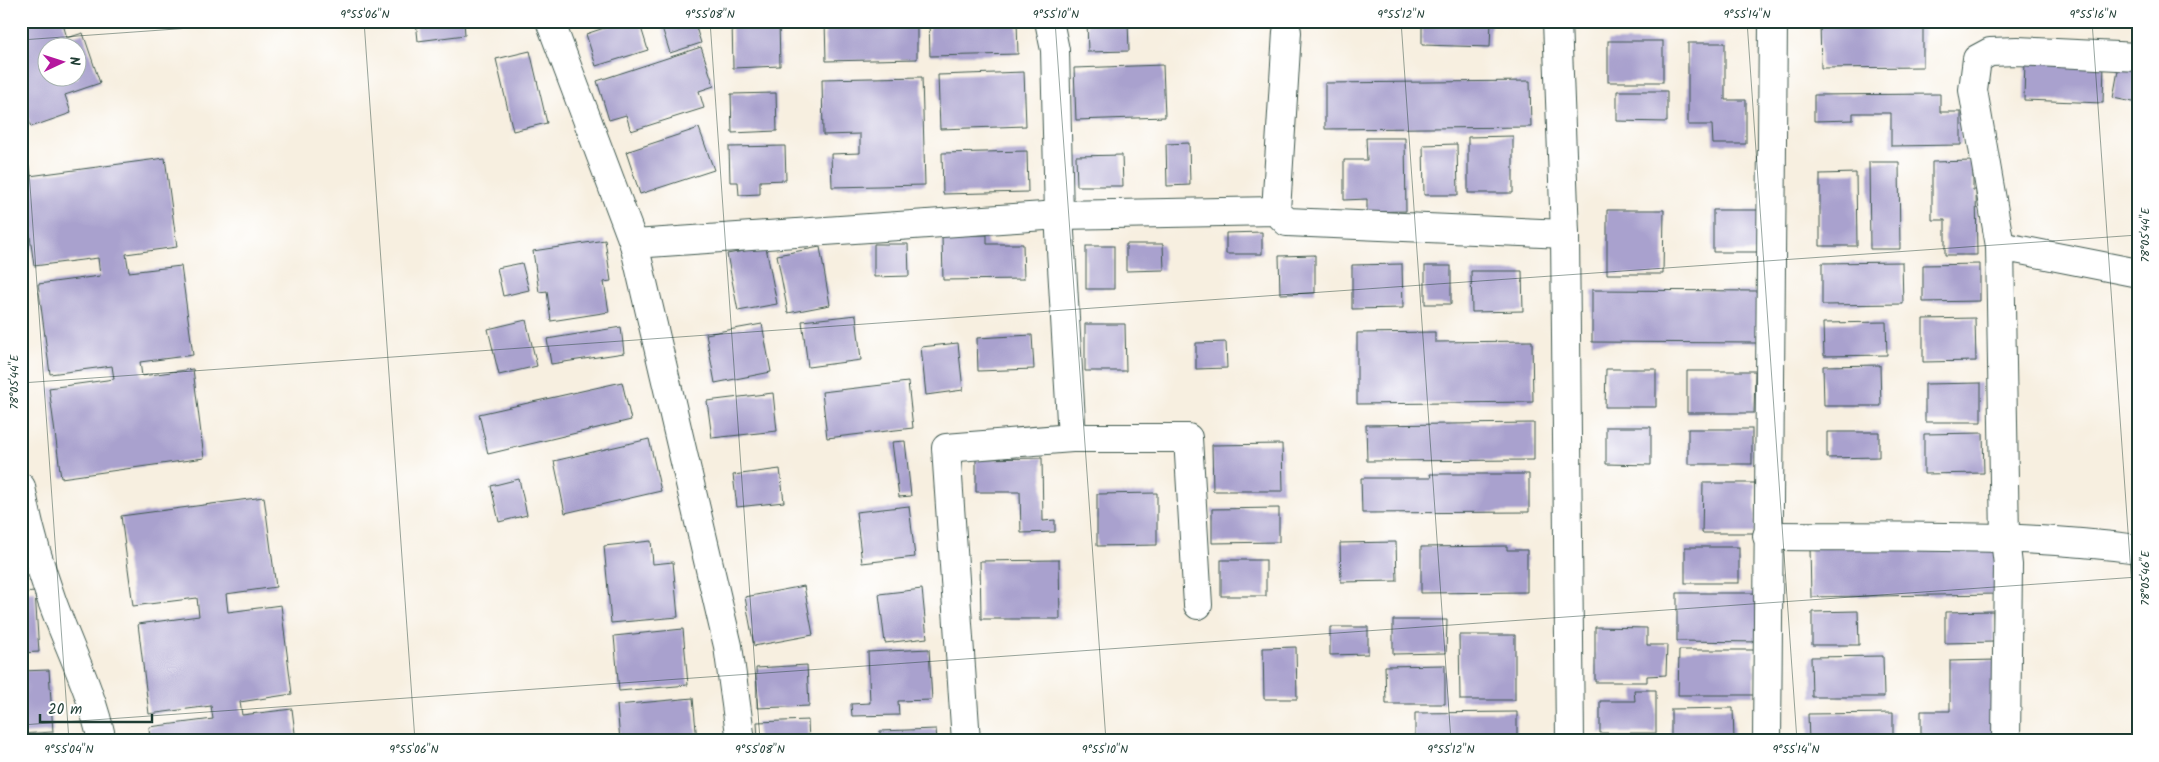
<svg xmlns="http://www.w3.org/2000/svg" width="2159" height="762" font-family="Kalam,sans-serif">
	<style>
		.building { fill: #a9a1ce; fill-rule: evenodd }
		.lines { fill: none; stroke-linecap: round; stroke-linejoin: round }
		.street-casing { stroke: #3f584e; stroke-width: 30 }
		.street { stroke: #fff; stroke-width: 28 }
		.ticks { fill: none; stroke: #1f3d34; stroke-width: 1; stroke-opacity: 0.45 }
		.neatline { fill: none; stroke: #1f3d34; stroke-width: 2 }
		.ticks-label { font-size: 12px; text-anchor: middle; fill: #1f3d34 }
	</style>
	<rect width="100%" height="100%" fill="#fff"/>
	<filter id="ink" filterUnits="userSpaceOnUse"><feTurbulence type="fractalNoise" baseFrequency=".02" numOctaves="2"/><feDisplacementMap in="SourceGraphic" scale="10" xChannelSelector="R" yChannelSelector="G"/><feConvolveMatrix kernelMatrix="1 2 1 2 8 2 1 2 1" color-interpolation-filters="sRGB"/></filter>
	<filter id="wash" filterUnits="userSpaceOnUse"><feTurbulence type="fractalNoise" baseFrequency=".0096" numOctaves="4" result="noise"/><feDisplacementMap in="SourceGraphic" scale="20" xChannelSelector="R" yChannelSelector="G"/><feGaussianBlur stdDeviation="1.12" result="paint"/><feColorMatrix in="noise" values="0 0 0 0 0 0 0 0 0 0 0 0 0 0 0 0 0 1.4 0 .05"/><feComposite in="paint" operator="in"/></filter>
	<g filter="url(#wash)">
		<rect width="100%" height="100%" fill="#f7efe0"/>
		<g id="blocks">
			<g class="building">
				<path d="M21 21H70L63 24 67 38 83 33 100 83 65 95 71 113 31 127 21 99ZM48 48H78V78H48Z"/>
				<polygon points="416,21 464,21 465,35 418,41"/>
				<polygon points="625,21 639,21 648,50 596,66 586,34"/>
				<polygon points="660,21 694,21 701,43 670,53"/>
				<polygon points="732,21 779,21 780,66 733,68"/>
				<polygon points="825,21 917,21 917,59 826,61"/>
				<polygon points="929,21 1017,21 1018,54 930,56"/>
				<polygon points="1087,21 1128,21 1129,51 1088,52"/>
				<polygon points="1361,21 1491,21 1490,47 1422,45 1422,25 1361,23"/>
				<polygon points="1820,21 1923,21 1923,67 1821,68"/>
				<rect x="1608" y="41" width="55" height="41"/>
				<polygon points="1688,43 1725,43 1725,100 1746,100 1746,144 1713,144 1712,125 1688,125"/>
				<polygon points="701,47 714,86 699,91 704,108 631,131 626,115 609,120 597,81"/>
				<polygon points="530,51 547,123 513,131 496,59"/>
				<polygon points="2025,59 2104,61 2103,103 2024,100"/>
				<polygon points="1163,65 1165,117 1076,120 1074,68"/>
				<polygon points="2119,65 2138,68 2138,103 2113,98"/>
				<polygon points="1024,72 1026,126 940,129 938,75"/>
				<polygon points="922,77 925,185 832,187 831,154 860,153 860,134 823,135 822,79"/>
				<polygon points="1530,81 1531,127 1325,129 1325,83"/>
				<polygon points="1617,91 1667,91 1667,122 1617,121"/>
				<polygon points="776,93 777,131 732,133 731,94"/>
				<polygon points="1940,94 1940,112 1961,112 1961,145 1891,146 1891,113 1853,113 1853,120 1814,121 1814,95"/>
				<polygon points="699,128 714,170 640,194 626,152"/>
				<polygon points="1513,136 1513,193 1468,193 1468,137"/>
				<polygon points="1366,138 1405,138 1406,211 1367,212 1367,199 1344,200 1344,160 1367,160"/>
				<polygon points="1189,143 1190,185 1167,186 1166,144"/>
				<polygon points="1457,144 1458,195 1424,195 1423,145"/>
				<polygon points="785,146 786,180 760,181 760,194 739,195 738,182 730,182 729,147"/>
				<polygon points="1027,151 1028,192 943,194 942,153"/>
				<polygon points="1122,155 1123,186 1077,186 1076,156"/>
				<polygon points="165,158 177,247 126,254 129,272 181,266 193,355 140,362 142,376 193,369 204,458 61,478 49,388 114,379 112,366 50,374 38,284 100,276 98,258 34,266 22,177"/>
				<polygon points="1973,161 1973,190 1976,190 1977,255 1945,255 1945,220 1932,220 1932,162"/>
				<polygon points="1869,162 1899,162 1900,249 1870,249"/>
				<polygon points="1856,173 1857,246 1820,246 1820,174"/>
				<polygon points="1607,210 1664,210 1663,274 1607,274"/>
				<polygon points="1713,210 1760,210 1761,252 1713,252"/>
				<polygon points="1262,232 1262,254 1226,254 1226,233"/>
				<polygon points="987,235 987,244 1023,244 1024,279 943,280 942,236"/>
				<polygon points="605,240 611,281 604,282 609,312 551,321 547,291 539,292 533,251"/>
				<polygon points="874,244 908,244 909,276 874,277"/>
				<polygon points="1126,244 1163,244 1164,270 1126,271"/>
				<rect x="1086" y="246" width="28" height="43"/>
				<polygon points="766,247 777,304 738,311 727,254"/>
				<polygon points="820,247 830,305 788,313 777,255"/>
				<polygon points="1315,255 1315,293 1280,294 1279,256"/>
				<polygon points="1902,262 1903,304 1822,305 1822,263"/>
				<polygon points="522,263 529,290 503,296 497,268"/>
				<polygon points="1402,264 1403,308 1352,309 1352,265"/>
				<polygon points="1980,264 1980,301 1923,302 1923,265"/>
				<rect x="1425" y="266" width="26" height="38"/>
				<polygon points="1471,271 1522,271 1523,311 1472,312"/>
				<polygon points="1592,290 1758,291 1758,343 1592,342"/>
				<polygon points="856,315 861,360 808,367 802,321"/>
				<polygon points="1975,318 1976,361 1923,362 1923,319"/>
				<polygon points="526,320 537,366 499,375 488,329"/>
				<polygon points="1886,322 1887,355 1824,356 1823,323"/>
				<polygon points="762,324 771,372 715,383 706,334"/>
				<polygon points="1085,324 1125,324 1126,371 1085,371"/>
				<polygon points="621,327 624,353 551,364 547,339"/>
				<polygon points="1435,332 1435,342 1532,341 1533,402 1357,404 1357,333"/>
				<polygon points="1032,335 1034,369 978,371 977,338"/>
				<polygon points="1226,342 1227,368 1196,369 1196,343"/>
				<polygon points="958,343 963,390 926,395 921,347"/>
				<polygon points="1880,365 1881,406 1824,406 1823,366"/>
				<polygon points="1606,369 1656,369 1656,407 1605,407"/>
				<polygon points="1687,371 1755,371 1754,413 1687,413"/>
				<polygon points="622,382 631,420 488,454 479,414"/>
				<polygon points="908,382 913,428 827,438 822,392"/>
				<polygon points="1981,383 1981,422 1925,422 1925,384"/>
				<polygon points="773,393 777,431 712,438 707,401"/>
				<polygon points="1534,423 1534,460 1367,461 1366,425"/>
				<polygon points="1606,427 1651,427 1651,465 1606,464"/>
				<rect x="1688" y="429" width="64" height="35"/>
				<polygon points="1827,432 1879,432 1879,457 1827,458"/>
				<polygon points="1983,433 1984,473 1924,474 1924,434"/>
				<polygon points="649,439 661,491 565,513 554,461"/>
				<polygon points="905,441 911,496 899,497 892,442"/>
				<polygon points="1282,444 1283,491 1213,491 1212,445"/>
				<polygon points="1042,458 1043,521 1055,520 1055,532 1021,533 1020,492 976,492 976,459"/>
				<polygon points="780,469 784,502 737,507 733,475"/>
				<polygon points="1430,474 1529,474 1529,512 1362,513 1361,478 1431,478"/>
				<polygon points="519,479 527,515 499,522 491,486"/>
				<polygon points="1703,483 1755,483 1755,533 1702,533"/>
				<polygon points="1157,493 1157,545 1097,546 1097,494"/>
				<polygon points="264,497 276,587 226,594 228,612 281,605 292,694 240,702 242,715 292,709 296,741 150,741 149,727 213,719 211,706 149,714 138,624 199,616 197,598 133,606 121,516"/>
				<polygon points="909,506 915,557 862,563 856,512"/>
				<polygon points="1279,508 1279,542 1212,543 1212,509"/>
				<polygon points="651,541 653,564 673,562 678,617 611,623 604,546"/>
				<polygon points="1396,542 1397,581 1341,582 1340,543"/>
				<polygon points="1996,545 1997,594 1811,597 1810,547"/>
				<polygon points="1507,546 1507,550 1527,550 1527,592 1421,593 1421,547"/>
				<rect x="1685" y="547" width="54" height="36"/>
				<polygon points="1059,560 1060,619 981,619 980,561"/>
				<rect x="1221" y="560" width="45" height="36"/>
				<polygon points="804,586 813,635 754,646 745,597"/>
				<polygon points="922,589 927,638 885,643 879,594"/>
				<polygon points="35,592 39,652 21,653 21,593"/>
				<polygon points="1677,593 1763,593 1763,642 1677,641"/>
				<polygon points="1858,611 1859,645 1812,645 1812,612"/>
				<polygon points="1993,611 1994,642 1945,643 1945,612"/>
				<polygon points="1393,620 1447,620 1446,653 1393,654"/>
				<polygon points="1330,627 1368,627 1368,654 1330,655"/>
				<polygon points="1595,627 1647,628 1647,645 1667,645 1666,675 1647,676 1647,682 1595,682"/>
				<polygon points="683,629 688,685 619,691 614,636"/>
				<polygon points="1459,635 1515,635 1515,700 1460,700"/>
				<polygon points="1296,647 1297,699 1264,699 1263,648"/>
				<polygon points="929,649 932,700 898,701 899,715 852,716 851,704 870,703 868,652"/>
				<polygon points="1679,650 1754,650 1754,695 1678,695"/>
				<polygon points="1883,656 1884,697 1812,697 1811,657"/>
				<polygon points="1997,660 1998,741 1921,741 1921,711 1950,711 1950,661"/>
				<polygon points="807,665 809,706 757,708 756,668"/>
				<polygon points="1445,665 1445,704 1386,704 1385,666"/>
				<polygon points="49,670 53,732 21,734 21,671"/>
				<polygon points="1634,690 1656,690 1656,733 1600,733 1600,701 1635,701"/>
				<polygon points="693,698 697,741 620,741 617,705"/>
				<polygon points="1733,708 1734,741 1671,741 1671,709"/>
				<polygon points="1517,712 1517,741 1415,741 1415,713"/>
				<polygon points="1893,713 1893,741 1809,741 1808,714"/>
				<polygon points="808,720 809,741 758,741 757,722"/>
				<polygon points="936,729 937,741 880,741 880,731"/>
			</g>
		</g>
	</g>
	<g filter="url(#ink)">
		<use href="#blocks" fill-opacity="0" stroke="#3f584e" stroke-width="1"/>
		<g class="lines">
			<g class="street-casing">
				<g id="street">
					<polyline points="550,21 634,244 728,646 741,741"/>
					<polyline points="1049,21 1055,50 1059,215 1072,438"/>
					<polyline points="1557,21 1565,234 1570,741"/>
					<polyline points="1276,211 1287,32"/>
					<polyline points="634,244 1059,215 1276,211 1287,222 1565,234"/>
					<polyline points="2000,246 1973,90 1977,59 1990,52 2017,51 2138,57"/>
					<path d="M21 487C28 526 39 564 52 601 69 648 92 692 102 741"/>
					<path d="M1767 536C1890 537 2016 533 2138 549"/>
					<polyline points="966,741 946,448 1072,438 1188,438 1198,605"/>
					<polyline points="1767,741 1773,21"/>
					<polyline points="2006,741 2008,565 2005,539 2000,246 2138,273"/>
				</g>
			</g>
			<use href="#street" class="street"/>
		</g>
	</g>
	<path class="ticks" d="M364 21 415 741M710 21 760 741M1055 21 1106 741M1401 21 1451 741M1747 21 1797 741M2092 21 2138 673M21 40 289 21M21 57 69 741M21 383 2138 235M21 725 2138 577"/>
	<rect width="2159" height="762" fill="none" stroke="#fff" stroke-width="55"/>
	<g transform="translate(62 62) rotate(86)"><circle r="24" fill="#ffffff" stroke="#a5b1ae"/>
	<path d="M0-4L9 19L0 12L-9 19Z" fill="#b5179e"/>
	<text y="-8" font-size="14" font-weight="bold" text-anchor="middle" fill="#1f3d34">N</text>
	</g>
	<path d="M40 714v8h112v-8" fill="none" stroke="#1f3d34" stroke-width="2.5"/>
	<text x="48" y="714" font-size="15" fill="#1f3d34" stroke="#ffffff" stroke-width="4" paint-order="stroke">20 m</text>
	<rect x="28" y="28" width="2104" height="706" class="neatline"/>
	<g class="ticks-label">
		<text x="365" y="18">9°55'06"N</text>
		<text x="710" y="18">9°55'08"N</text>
		<text x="1056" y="18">9°55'10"N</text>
		<text x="1401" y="18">9°55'12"N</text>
		<text x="1747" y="18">9°55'14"N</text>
		<text x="2093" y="18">9°55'16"N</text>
		<text transform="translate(2145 235) rotate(-90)" y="4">78°05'44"E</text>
		<text transform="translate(14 382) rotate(-90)" y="4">78°05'44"E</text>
		<text transform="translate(2145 578) rotate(-90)" y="4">78°05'46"E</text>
		<text x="69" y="753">9°55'04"N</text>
		<text x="414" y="753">9°55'06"N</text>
		<text x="760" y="753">9°55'08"N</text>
		<text x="1105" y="753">9°55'10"N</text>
		<text x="1451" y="753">9°55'12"N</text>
		<text x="1796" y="753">9°55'14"N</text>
	</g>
</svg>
